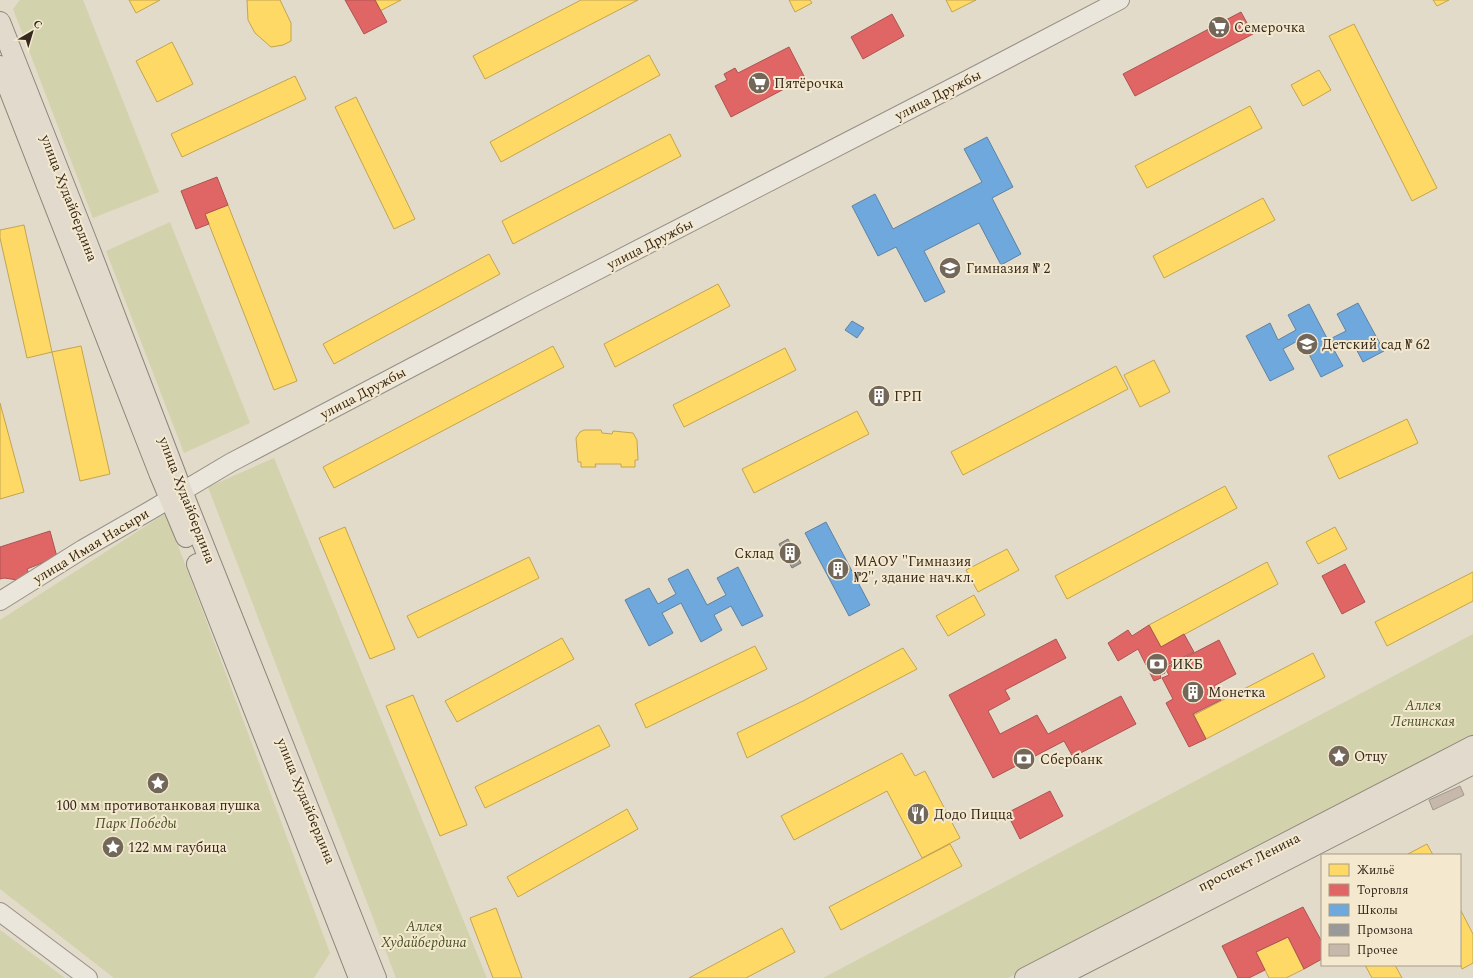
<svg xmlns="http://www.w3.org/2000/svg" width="1473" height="978" font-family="Spectral,serif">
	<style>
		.green { fill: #d2d2ac }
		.homes { fill: #ffd966; stroke: #c2a450 }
		.shops { fill: #e06666; stroke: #ad5350 }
		.schools { fill: #6fa8dc; stroke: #5e82a2 }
		.industry { fill: #999; stroke: #7b7774 }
		.building { fill: #c6b9ab; stroke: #a2978a }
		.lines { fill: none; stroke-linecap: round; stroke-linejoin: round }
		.secondary-casing { stroke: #978f84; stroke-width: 20 }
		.primary-casing { stroke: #8d857a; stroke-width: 22 }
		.secondary { stroke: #eae6dc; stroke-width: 18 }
		.primary { stroke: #e2dbcd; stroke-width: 20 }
		.labels { text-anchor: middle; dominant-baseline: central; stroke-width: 4; stroke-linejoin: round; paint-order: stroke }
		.poi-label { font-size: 14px; fill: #35281c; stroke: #f4e9cf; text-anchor: start }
		.street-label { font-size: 14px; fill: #35281c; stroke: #f4e9cf }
		.park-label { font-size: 14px; font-style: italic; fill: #465123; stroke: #f4e9cf }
	</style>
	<rect width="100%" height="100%" fill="#e2dbca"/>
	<g class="green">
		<polygon points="20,0 83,0 159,192 93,218 13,9"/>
		<polygon points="170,222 250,423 184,453 106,251"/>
		<polygon points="274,458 487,978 396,978 208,487"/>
		<polygon points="166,513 330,953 314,978 114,978 0,889 0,620"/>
		<polygon points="1473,634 1473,741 1008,978 823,978"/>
		<polygon points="0,930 65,978 0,978"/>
	</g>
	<g class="homes">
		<polygon points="129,0 160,0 136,13"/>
		<polygon points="247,0 280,0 291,23 291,41 283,45 271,47 255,33 248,20"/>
		<polygon points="375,0 401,0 380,11"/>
		<polygon points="581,0 638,0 485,79 473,56"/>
		<polygon points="789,0 810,0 812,3 795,12"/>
		<polygon points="946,0 976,0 952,12"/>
		<polygon points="1433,0 1449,0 1437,6"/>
		<polygon points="1354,24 1437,188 1412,201 1329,36"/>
		<polygon points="172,42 193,84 157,102 136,61"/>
		<polygon points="649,55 660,75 501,162 490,142"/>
		<polygon points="1319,70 1331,90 1303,106 1291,85"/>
		<polygon points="295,76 306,99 182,157 171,134"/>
		<polygon points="356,97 415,219 394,229 335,107"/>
		<polygon points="1250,106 1262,128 1147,188 1135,166"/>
		<polygon points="670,134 681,156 513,244 502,221"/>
		<polygon points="1263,198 1275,220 1164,278 1153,256"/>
		<polygon points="228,205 297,381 274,390 205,214"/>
		<polygon points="24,225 52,352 27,358 0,238 0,230"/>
		<polygon points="489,254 500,274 334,364 323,344"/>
		<polygon points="718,284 730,306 615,367 604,344"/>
		<polygon points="81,346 110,474 80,481 52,352"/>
		<polygon points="553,346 564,367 334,488 323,467"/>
		<polygon points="785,348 796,370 684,427 673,405"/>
		<polygon points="1154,360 1170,392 1140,407 1124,375"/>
		<polygon points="1116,366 1128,389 963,475 951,452"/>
		<polygon points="877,387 885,393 880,400 872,393"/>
		<polygon points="0,403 24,492 0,499"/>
		<polygon points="857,411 869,434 754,493 742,469"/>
		<polygon points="1407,419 1418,443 1339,479 1328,456"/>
		<polygon points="584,430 601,430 602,433 612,434 613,431 633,433 637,440 638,460 635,460 635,467 621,467 621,464 595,464 596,467 581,467 581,462 578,462 576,438 580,432"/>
		<polygon points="1225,486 1237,508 1067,599 1055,576"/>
		<polygon points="345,527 395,649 370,659 319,538"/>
		<polygon points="1335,527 1347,549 1318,564 1306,542"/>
		<polygon points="1007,549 1019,570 978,592 966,570"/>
		<polygon points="529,557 539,578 418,638 407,616"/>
		<polygon points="1267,562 1278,584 1161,647 1149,625"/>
		<polygon points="1473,572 1473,601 1387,646 1375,622"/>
		<polygon points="974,595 985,615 948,636 936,616"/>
		<polygon points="562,638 574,659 457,722 445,701"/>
		<polygon points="755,646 767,669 646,728 635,704"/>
		<polygon points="903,648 917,669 747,758 737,733 803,701"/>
		<polygon points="1313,653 1325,677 1206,739 1194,715"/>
		<polygon points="413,695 467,825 440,836 386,706"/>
		<polygon points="599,725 610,746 485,808 475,787"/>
		<polygon points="902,753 915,776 925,771 960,838 922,858 887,791 794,840 781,816"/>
		<polygon points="627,809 638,829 518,897 507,877"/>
		<polygon points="950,844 962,866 841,930 829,907"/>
		<polygon points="1427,844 1433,855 1406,855"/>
		<polygon points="496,908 522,978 493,978 470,918"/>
		<polygon points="1460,909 1473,934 1473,963 1462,969 1460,964"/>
		<polygon points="782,928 795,952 746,978 689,978"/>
		<polygon points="1288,937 1304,969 1286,978 1269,978 1256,952"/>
		<polygon points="1365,965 1395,965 1402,978 1372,978"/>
	</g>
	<g class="shops">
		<polygon points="345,0 375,0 387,22 364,34"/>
		<polygon points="1241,12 1253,34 1135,96 1123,74"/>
		<polygon points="892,14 904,36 863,59 851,37"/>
		<polygon points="789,47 805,78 731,117 715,86 727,80 724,74 735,68 738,73"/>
		<polygon points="217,177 228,205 205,214 209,224 196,229 181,191"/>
		<polygon points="50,531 57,557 27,569 30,576 18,580 4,578 0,579 0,547"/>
		<polygon points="1345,564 1365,602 1342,614 1322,576"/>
		<polygon points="1149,625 1161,647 1184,634 1194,652 1163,667 1165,673 1160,675 1161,678 1154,681 1138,649 1118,661 1108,643 1128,630 1132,636"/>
		<polygon points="1056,639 1066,658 1005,690 1010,699 988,711 1000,734 1037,715 1048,734 1121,696 1136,724 1073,757 1064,741 993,778 949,695"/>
		<polygon points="1219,640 1236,674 1214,686 1221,700 1193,714 1206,739 1189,747 1166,703 1173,699 1162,678 1169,675 1165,668"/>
		<polygon points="1050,791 1063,816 1020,839 1007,813"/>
		<polygon points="1303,907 1322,942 1322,959 1304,969 1288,937 1256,952 1265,970 1249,978 1238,978 1222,946"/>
	</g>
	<g class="schools">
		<polygon points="987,137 1013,187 992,198 1021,254 1001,265 979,223 924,251 945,292 925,302 896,247 878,256 852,206 875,194 893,229 982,182 964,149"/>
		<polygon points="1358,303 1384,351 1363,362 1352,341 1334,350 1343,366 1321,377 1301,339 1283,349 1294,369 1270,381 1246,336 1270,323 1278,340 1296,330 1288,315 1309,304 1328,340 1346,331 1337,314"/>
		<polygon points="852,321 864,328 857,338 845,330"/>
		<polygon points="826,522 870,605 849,616 805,533"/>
		<polygon points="738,567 763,616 742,626 731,606 714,615 722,630 701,642 681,603 662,613 673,633 649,646 625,600 649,588 658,604 676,594 668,579 688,569 707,605 726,595 717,578"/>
	</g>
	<polygon class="industry" points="788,539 801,563 792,568 779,544"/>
	<polygon class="building" points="1460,786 1464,795 1433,810 1429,800"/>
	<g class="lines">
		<g class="secondary-casing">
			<g id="secondary">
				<polyline points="0,601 83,549 151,510 230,463 534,303 969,79 1120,0"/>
				<polyline points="0,912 88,978"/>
			</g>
		</g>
		<g class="primary-casing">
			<g id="primary">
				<polyline points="0,22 88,245 182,491 376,978"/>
				<polyline points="0,66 160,475 186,537"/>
				<polyline points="197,564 359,978"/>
				<polyline points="1025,978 1473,746"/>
				<polyline points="1056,978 1473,764"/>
			</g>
		</g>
		<use href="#secondary" class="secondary"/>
		<use href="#primary" class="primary"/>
	</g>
	<defs>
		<g id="supermarket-disc" transform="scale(1.15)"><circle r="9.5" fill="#726759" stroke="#f4e9cf"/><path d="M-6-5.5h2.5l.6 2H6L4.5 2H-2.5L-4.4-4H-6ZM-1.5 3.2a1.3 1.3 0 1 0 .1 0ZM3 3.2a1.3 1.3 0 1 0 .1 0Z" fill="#fff"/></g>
		<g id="school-disc" transform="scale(1.15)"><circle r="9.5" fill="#726759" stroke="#f4e9cf"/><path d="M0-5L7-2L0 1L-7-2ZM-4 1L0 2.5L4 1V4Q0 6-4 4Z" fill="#fff"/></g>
		<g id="building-disc" transform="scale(1.15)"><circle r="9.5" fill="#726759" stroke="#f4e9cf"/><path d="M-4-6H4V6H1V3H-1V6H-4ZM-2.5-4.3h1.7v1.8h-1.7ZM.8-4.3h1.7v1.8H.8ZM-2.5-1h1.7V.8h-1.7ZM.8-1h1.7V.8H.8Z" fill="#fff"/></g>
		<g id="bank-disc" transform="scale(1.15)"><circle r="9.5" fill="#726759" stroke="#f4e9cf"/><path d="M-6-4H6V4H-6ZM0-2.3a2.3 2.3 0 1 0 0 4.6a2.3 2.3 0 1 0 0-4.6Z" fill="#fff"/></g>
		<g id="sight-disc" transform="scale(1.15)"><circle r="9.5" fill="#726759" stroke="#f4e9cf"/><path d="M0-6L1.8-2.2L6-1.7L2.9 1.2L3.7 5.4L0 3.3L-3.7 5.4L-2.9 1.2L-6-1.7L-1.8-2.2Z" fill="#fff"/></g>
		<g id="restaurant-disc" transform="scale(1.15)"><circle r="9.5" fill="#726759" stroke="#f4e9cf"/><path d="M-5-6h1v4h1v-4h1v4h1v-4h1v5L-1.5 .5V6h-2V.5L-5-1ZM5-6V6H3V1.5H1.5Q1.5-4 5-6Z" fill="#fff"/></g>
	</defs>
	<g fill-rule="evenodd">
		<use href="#supermarket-disc" x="1219" y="27"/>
		<use href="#supermarket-disc" x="759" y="83"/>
		<use href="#school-disc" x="950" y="268"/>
		<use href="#school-disc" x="1307" y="344"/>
		<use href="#building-disc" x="879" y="396"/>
		<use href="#building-disc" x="790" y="553"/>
		<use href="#building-disc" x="838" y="569"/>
		<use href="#bank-disc" x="1157" y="664"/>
		<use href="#building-disc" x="1193" y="692"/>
		<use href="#sight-disc" x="1339" y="756"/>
		<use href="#bank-disc" x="1024" y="759"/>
		<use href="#sight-disc" x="158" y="783"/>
		<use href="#restaurant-disc" x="918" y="814"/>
		<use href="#sight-disc" x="113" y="847"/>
	</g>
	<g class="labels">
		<g class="poi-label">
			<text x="1234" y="27">Семерочка</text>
			<text x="774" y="83">Пятёрочка</text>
			<text x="966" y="268">Гимназия № 2</text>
			<text x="1322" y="344">Детский сад № 62</text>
			<text x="894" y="396">ГРП</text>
			<text x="774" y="553" text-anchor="end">Склад</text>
			<text x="854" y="561">МАОУ "Гимназия<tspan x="854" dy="16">№2", здание нач.кл.</tspan></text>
			<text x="1172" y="664">ИКБ</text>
			<text x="1208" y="692">Монетка</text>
			<text x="1354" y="756">Отцу</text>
			<text x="1040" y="759">Сбербанк</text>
			<text x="158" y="805" text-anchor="middle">100 мм противотанковая пушка</text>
			<text x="934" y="814">Додо Пицца</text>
			<text x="128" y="847">122 мм гаубица</text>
		</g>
		<g class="street-label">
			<text transform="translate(938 95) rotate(-27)">улица Дружбы</text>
			<text transform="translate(69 198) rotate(69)">улица Худайбердина</text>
			<text transform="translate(650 244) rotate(-27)">улица Дружбы</text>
			<text transform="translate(363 393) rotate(-28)">улица Дружбы</text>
			<text transform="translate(187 500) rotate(69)">улица Худайбердина</text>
			<text transform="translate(91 546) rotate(-31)">улица Имая Насыри</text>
			<text transform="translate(306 801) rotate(68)">улица Худайбердина</text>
			<text transform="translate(1249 862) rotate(-27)">проспект Ленина</text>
		</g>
		<g class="park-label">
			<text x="1423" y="705">Аллея<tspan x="1423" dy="16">Ленинская</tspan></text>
			<text x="136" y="823">Парк Победы</text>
			<text x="424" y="926">Аллея<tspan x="424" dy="16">Худайбердина</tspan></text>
		</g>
	</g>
	<rect x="1321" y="854" width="140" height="112" fill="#f4e9cf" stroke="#a89c87"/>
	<rect x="1329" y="864" width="20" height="12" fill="#ffd966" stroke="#a89c87"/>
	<text x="1357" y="874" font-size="12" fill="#35281c">Жильё</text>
	<rect x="1329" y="884" width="20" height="12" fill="#e06666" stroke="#a89c87"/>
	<text x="1357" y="894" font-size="12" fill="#35281c">Торговля</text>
	<rect x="1329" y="904" width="20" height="12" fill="#6fa8dc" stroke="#a89c87"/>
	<text x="1357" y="914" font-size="12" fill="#35281c">Школы</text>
	<rect x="1329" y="924" width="20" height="12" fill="#999999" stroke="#a89c87"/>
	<text x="1357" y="934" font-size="12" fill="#35281c">Промзона</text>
	<rect x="1329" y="944" width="20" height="12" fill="#c6b9ab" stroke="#a89c87"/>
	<text x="1357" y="954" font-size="12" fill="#35281c">Прочее</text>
	<g transform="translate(32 32) rotate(38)" stroke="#f4e9cf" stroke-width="3" paint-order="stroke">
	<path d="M0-3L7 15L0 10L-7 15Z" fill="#35281c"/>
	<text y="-6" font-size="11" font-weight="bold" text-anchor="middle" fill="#35281c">С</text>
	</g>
</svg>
